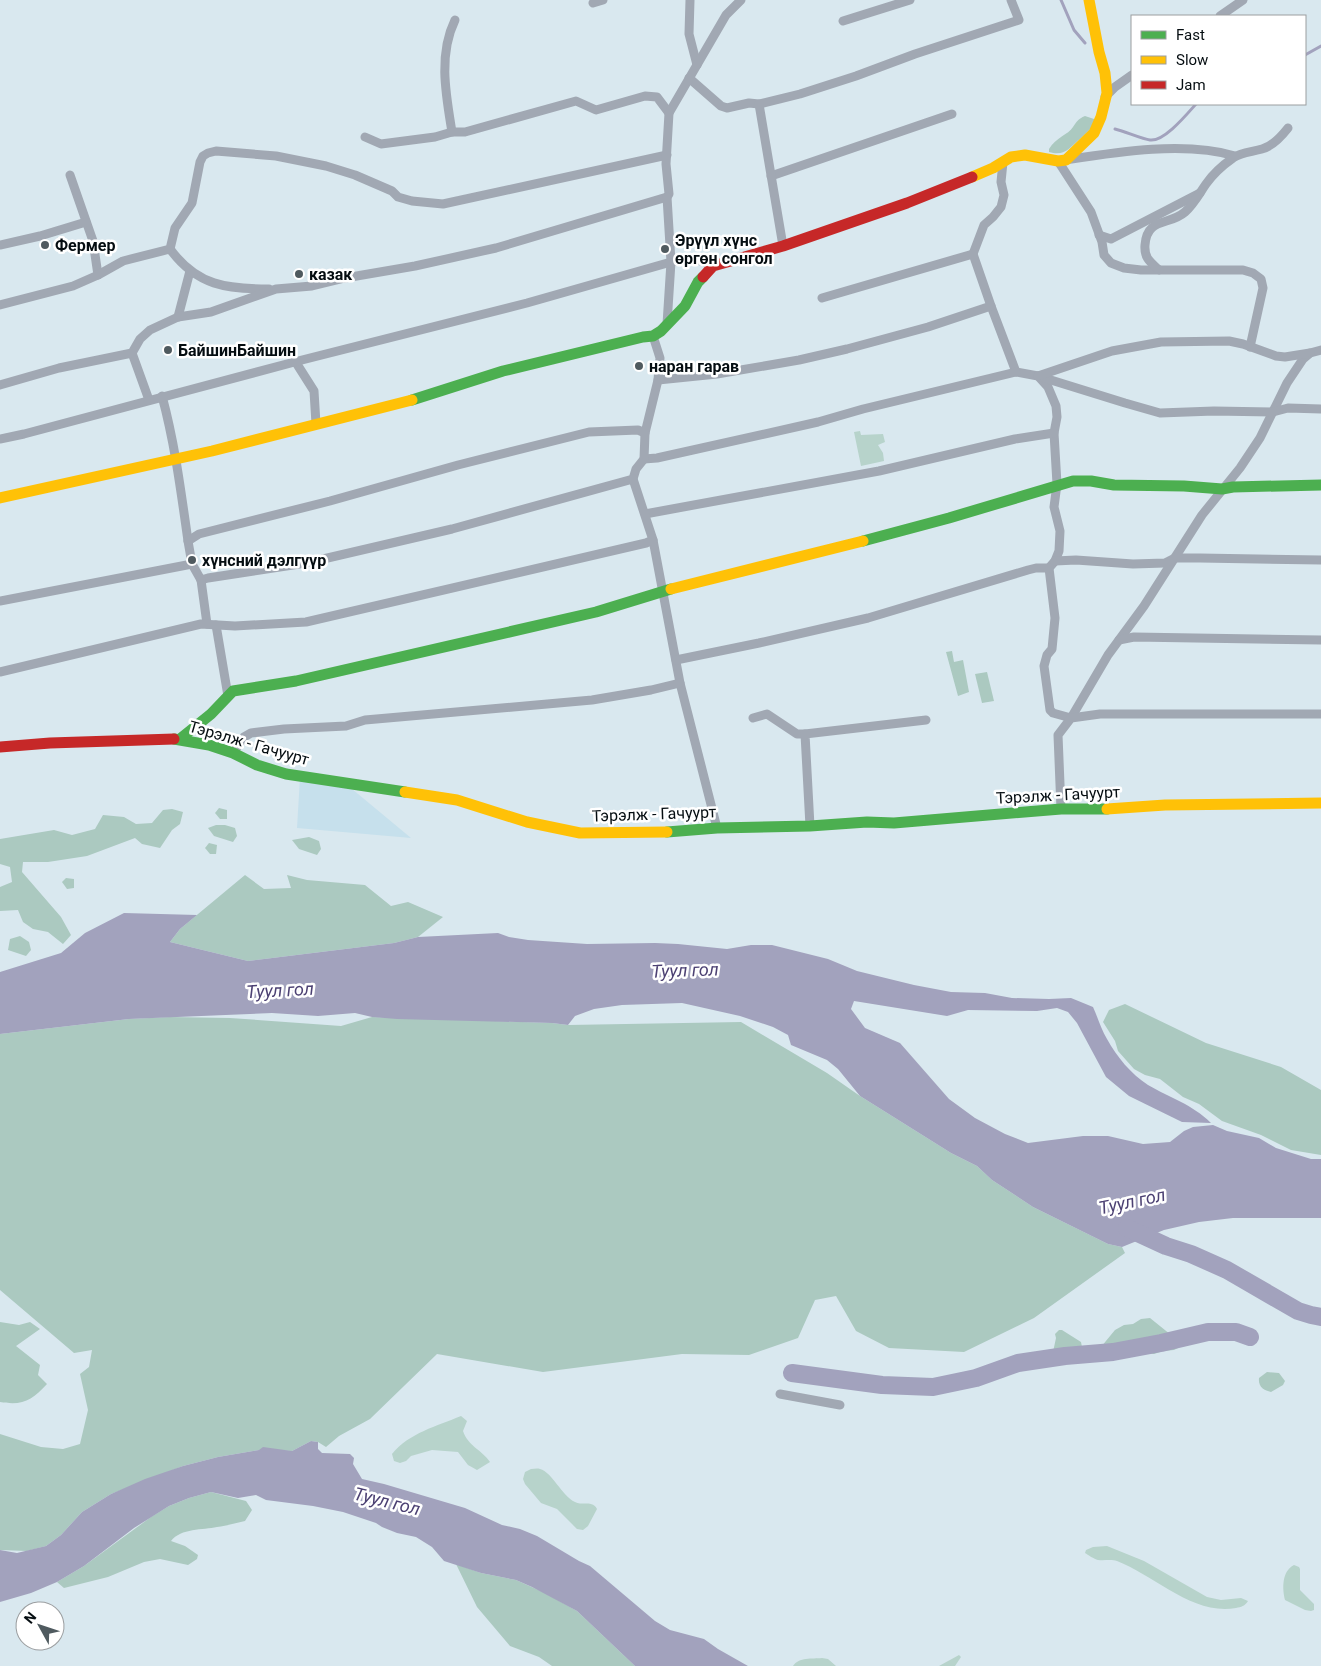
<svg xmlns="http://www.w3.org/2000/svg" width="1321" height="1666" font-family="Roboto,sans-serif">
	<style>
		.built { fill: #c6e0ec }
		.green { fill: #b7d3cb }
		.forest { fill: #abc9c0 }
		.water { fill: #a2a2bd }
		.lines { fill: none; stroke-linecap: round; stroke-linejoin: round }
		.stream { stroke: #a2a2bd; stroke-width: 3 }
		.river { stroke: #a2a2bd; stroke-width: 18 }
		.street { stroke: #a1a8b3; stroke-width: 9 }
		.fast { stroke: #4caf50; stroke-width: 11 }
		.slow { stroke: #ffc107; stroke-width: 11 }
		.jam { stroke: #c62828; stroke-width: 11 }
		.poi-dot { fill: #4f5a5f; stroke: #fff; stroke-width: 2 }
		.labels { text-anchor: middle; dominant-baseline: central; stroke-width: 5; stroke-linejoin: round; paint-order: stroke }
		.poi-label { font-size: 16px; font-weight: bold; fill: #050d11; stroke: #fff; text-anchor: start }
		.street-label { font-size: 16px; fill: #050d11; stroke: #fff }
		.water-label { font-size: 18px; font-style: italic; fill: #4c4173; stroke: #fff }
	</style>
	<rect width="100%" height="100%" fill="#d9e8ef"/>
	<polygon class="built" points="300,778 346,784 411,838 297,828"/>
	<g class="green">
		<polygon points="860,431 861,435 883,434 885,442 878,445 883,453 884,461 861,466 854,432"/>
		<path d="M461 1416 467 1421 463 1431C468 1446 482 1450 490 1462L477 1470 468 1465 458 1452 432 1450 411 1456 406 1461 400 1463 394 1461 392 1454C409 1433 437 1426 461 1416Z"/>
		<path d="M531 1469C534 1469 537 1468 540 1469 552 1472 562 1496 575 1502 583 1506 592 1500 597 1509L588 1526 583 1530 577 1529 557 1509 541 1503 525 1484 523 1479 525 1472Z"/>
		<path d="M1107 1546 1144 1561 1207 1597 1221 1600 1241 1598 1248 1601C1245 1606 1241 1607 1236 1608 1193 1616 1154 1575 1117 1561 1111 1559 1104 1561 1098 1560 1094 1559 1088 1555 1085 1553L1086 1550 1093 1547Z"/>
		<path d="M1294 1565 1299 1567 1300 1569V1590L1314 1604V1610L1311 1611 1305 1610 1285 1600C1282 1588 1282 1571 1294 1565Z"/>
		<polygon points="959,1655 961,1657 955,1666 939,1666"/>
		<path d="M822 1658 828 1659 836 1666H793C799 1657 812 1659 822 1658Z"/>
	</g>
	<g class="forest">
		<path d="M1085 116 1094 119 1095 123C1091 129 1086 133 1081 138 1070 147 1065 157 1049 152V149C1056 137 1068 135 1073 127 1077 121 1078 119 1085 116Z"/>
		<polygon points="952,651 954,662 963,660 969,692 958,696 946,652"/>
		<polygon points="987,672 994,701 982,703 975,674"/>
		<polygon points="219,808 227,810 227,819 220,819 215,813"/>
		<polygon points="172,809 183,812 180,824 172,830 160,848 142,844 135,838 87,856 48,862 23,862 22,872 61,917 71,935 63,944 48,932 33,929 23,922 18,910 0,911 0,887 12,882 10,867 0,864 0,839 54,830 72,835 95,829 103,815 124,817 136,824 152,823 163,810"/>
		<polygon points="216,825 225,825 235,828 237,836 233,842 214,836 208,828"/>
		<polygon points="309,837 319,841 321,849 317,855 299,849 292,840"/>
		<polygon points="209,843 217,845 216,854 210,854 205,848"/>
		<polygon points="245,875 264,889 291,888 287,875 307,880 365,885 391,906 408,902 443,917 418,937 394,943 248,961 170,942 180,929"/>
		<polygon points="66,878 74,879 74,888 67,889 62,882"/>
		<polygon points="20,936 29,942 31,950 26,956 8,950 10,939"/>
		<polygon points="1125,1004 1206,1043 1281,1067 1321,1090 1321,1155 1291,1150 1261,1135 1222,1121 1199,1104 1183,1097 1160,1079 1145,1075 1134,1069 1118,1051 1115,1041 1103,1022 1109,1010"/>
		<polygon points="170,1017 230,1018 341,1026 372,1017 552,1023 568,1025 741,1022 827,1073 860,1096 951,1153 977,1166 992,1180 1033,1207 1108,1244 1122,1247 1125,1253 1034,1318 964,1352 889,1348 856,1331 836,1296 815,1300 798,1338 749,1355 682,1354 543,1372 437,1354 370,1419 339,1436 326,1447 318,1442 311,1441 292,1451 259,1450 218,1457 183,1466 111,1494 82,1512 61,1535 46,1546 27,1551 0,1550 0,1434 41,1447 63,1449 80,1444 88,1410 80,1374 89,1367 92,1350 74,1353 0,1290 0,1034 129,1019"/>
		<polygon points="1150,1318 1181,1343 1178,1348 1174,1350 1163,1351 1154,1354 1137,1352 1119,1359 1111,1360 1101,1353 1101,1347 1115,1330 1124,1325 1133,1324 1141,1319"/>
		<path d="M0 1322 19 1325 30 1322 40 1329 16 1346 40 1365 38 1375 47 1384C32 1400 23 1406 0 1402Z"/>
		<path d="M1059 1330H1062L1081 1342 1082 1347C1074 1353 1063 1354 1053 1352L1056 1338 1055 1334Z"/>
		<path d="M1267 1372 1279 1373 1285 1381 1283 1385 1271 1392C1264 1390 1258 1387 1259 1378Z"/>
		<path d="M211 1492 246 1501 252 1510 245 1521C236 1523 226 1526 217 1527 203 1530 181 1528 171 1541L185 1546 198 1555 197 1559 188 1565 160 1559 144 1562 108 1577 64 1588 57 1582 84 1566 151 1517 169 1506 189 1498Z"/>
		<polygon points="456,1564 481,1573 516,1580 545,1593 577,1611 635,1666 552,1666 539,1657 510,1646 477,1607"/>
	</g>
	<g class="water">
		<path d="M124 913 197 915 180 929 170 942 248 961 394 943 418 937 498 933 509 937 528 940 587 944 655 943 678 944 727 949 751 945H772L828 959 857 971 914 985 951 992 985 993 1012 998 1049 999 1071 998 1093 1007C1098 1018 1101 1029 1107 1039 1117 1057 1131 1074 1148 1085 1170 1098 1192 1104 1211 1123L1182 1122 1129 1096 1106 1077 1077 1023 1068 1012 1057 1008 1037 1011 968 1010 947 1016 854 1001 851 1009 865 1028 900 1043 949 1099 975 1118 1005 1134 1028 1143 1083 1136H1108L1143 1144 1170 1142 1184 1131 1193 1127 1213 1125 1227 1131 1259 1138 1276 1148 1311 1159H1321V1218H1233L1199 1222 1164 1230 1122 1247 1108 1244 1033 1207 992 1180 977 1166 951 1153 860 1096 838 1069 827 1060 791 1045 788 1035 773 1027 740 1016 682 1003 622 1005 594 1009 575 1016 568 1025 552 1023 397 1019 372 1017 355 1013 318 1016 272 1013 129 1019 0 1034V972L61 953 85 933Z"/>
		<polygon points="311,1441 318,1442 318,1449 322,1453 350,1454 354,1458 353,1464 362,1479 384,1484 465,1508 502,1525 520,1529 537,1536 579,1561 590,1566 655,1621 670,1630 704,1639 718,1649 748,1666 635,1666 577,1611 532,1587 516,1580 481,1573 444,1561 432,1547 416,1537 397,1533 382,1527 376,1523 343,1512 313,1506 266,1500 256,1495 238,1498 211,1492 189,1498 169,1506 134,1528 84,1566 57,1582 31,1593 0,1602 0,1550 17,1553 46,1546 61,1535 82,1512 111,1494 145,1479 183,1466 218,1457 259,1450 263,1447 292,1451"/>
	</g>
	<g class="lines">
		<g class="stream">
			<polyline points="1061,0 1074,30 1085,43"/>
			<polyline points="1305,55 1321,46"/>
			<path d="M1115 129C1124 131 1142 139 1150 140 1164 142 1187 114 1196 104"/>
		</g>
		<g class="river">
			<polyline points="1127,1228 1166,1246 1191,1254 1227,1270 1298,1311 1311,1315 1321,1317"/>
			<polyline points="792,1373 882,1385 933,1387 976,1378 1018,1363 1065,1356 1113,1352 1161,1343 1208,1332 1236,1332 1250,1337"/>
		</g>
		<g class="street">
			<polyline points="690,0 689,34 697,65"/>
			<polyline points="593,3 603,0"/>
			<polyline points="1220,16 1243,0"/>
			<polyline points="843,21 910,0"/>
			<polyline points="689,78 721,106 727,108 749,103 759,104"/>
			<polyline points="1105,97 1115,87 1132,75"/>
			<path d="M452 132C446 95 438 55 455 20"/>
			<polyline points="365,137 381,144 435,137 452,132 465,132 576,101 596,110 645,96 657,97 669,113"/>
			<path d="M1066 160C1117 152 1185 141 1235 156"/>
			<polyline points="1058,161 1091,212 1102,242 1104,255 1111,263 1124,268 1141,270 1243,270 1253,273 1261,279 1263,288 1250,347"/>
			<polyline points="70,175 93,241 98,275"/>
			<polyline points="771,176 952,114"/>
			<polyline points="1099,235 1111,239 1200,193"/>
			<polyline points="0,245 40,236 86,222"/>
			<polyline points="783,246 759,104 800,94 856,76 915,54 1019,20 1011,0"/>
			<path d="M170 249C197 286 227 289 269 289"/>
			<polyline points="973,254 984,225 993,217 1001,207 1004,195 1001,182 1003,162"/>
			<path d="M1159 270C1150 262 1144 258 1145 245 1147 217 1169 226 1185 212 1194 204 1199 194 1206 184 1213 174 1223 165 1233 158 1241 152 1252 152 1262 149 1273 146 1281 137 1288 128"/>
			<polyline points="0,305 73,286 98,275 123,261 170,249 175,228 192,203 200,162 203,156 208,153 216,151 276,156 326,166 355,175 392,191 398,197 412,201 443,204 667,155"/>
			<polyline points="991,306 1016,372 1038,376 1048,387 1056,406 1057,417 1054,433 1057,484 1054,507 1060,531 1059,551 1055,561 1049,568 1055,618 1052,649 1047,655 1044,666 1050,710 1053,713 1071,718 1108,655 1144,606 1202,515 1240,468 1260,438 1287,383 1303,359 1310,353 1321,350"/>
			<polyline points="178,317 190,271"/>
			<path d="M667 324 671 262C687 259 699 258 713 266"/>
			<polyline points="132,353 149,400"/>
			<polyline points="295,361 314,391 316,424"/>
			<polyline points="1038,376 1125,403 1160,413 1214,411 1273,412 1288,408 1321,409"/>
			<polyline points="1038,376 1112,351 1161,342 1229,341 1243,344 1276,356 1285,357 1310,353"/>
			<polyline points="658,380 717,374 799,360 847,349 928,327 991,306 973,254 822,298"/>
			<polyline points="0,385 59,368 132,353 140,339 150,330 178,317 211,312 276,289 312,286 345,278 415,266 496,248 667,197 669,194 666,164 669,113 726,15 741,0"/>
			<path d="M162 396C175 444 181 492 188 541"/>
			<polyline points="0,439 24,434 302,360 527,303 671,262 667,197"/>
			<polyline points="644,459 657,458 818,422 863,409 1016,372"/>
			<polyline points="645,514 879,471 1015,439 1054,433"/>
			<polyline points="653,540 680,683 717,828"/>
			<polyline points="1055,561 1076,560 1133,564 1165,563 1175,558 1200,558 1321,560"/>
			<polyline points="192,564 201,580 208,578 306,563 452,529 633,479 636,469 644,459 645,433"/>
			<polyline points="201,580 207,624"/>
			<polyline points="0,601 192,564 188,541 199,534 330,501 458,465 589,432 638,430 645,433 658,380 660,358 653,336"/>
			<polyline points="216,625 228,696"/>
			<polyline points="1119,640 1134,637 1321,640"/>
			<polyline points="676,660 759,643 868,618 1028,570 1036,568 1049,568"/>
			<polyline points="0,672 201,624 235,626 306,622 646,543 653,540 633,479"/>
			<polyline points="753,718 767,714 797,734 805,734"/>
			<polyline points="233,753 244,737 251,733 284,729 346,726 365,720 592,700 651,690 680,683"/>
			<polyline points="1061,809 1058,735 1071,718 1100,714 1321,714"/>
			<polyline points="810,826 805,734 926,720"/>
			<polyline points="780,1394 840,1405"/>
		</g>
		<g class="fast">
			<polyline points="412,400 503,371 643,337 653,336 661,331 685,306 698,282 703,277"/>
			<polyline points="863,541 949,518 1073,481 1091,481 1114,485 1184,486 1222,489 1233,487 1321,485"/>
			<polyline points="174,739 209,745 233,753 257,765 286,774 405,792"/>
			<polyline points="180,739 211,714 233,691 296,681 596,612 671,589"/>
			<polyline points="667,832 717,828 810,826 867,822 894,823 1061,809 1107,809"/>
		</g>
		<g class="slow">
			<polyline points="972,177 993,168 1011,157 1025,155 1058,161 1066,160 1094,133 1101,117 1107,93 1105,73 1099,52 1089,0"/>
			<polyline points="0,498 212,451 412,400"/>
			<polyline points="671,589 863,541"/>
			<polyline points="405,792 457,800 527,822 580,833 667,832"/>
			<polyline points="1107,809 1165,805 1321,803"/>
		</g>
		<g class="jam">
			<polyline points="703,277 713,266 783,246 907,203 972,177"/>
			<polyline points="0,747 50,743 174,739"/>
		</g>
	</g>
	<g class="poi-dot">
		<circle cx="45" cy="245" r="5"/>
		<circle cx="665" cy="249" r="5"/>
		<circle cx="299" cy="274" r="5"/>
		<circle cx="168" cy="350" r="5"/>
		<circle cx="639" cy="366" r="5"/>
		<circle cx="192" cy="560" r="5"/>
	</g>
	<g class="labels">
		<g class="poi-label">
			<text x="675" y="240">Эрүүл хүнс<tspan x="675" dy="18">өргөн сонгол</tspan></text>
			<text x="55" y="245">Фермер</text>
			<text x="309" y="274">казак</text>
			<text x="178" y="350">БайшинБайшин</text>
			<text x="649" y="366">наран гарав</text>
			<text x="202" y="560">хүнсний дэлгүүр</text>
		</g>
		<g class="street-label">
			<text transform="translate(249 743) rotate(16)">Тэрэлж - Гачуурт</text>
			<text transform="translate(1058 795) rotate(-3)">Тэрэлж - Гачуурт</text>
			<text transform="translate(654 814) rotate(-2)">Тэрэлж - Гачуурт</text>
		</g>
		<g class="water-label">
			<text transform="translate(685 970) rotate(-2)">Туул гол</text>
			<text transform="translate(280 990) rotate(-3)">Туул гол</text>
			<text transform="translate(1132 1201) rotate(-12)">Туул гол</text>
			<text transform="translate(387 1501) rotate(14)">Туул гол</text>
		</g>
	</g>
	<rect x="1131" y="15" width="175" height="90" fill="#ffffff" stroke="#9b9ea0"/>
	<rect x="1141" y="31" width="25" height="8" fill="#4caf50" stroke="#9b9ea0"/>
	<text x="1176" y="40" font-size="15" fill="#050d11">Fast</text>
	<rect x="1141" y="56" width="25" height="8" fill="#ffc107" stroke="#9b9ea0"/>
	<text x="1176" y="65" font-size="15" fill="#050d11">Slow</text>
	<rect x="1141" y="81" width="25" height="8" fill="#c62828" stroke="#9b9ea0"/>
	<text x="1176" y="90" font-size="15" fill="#050d11">Jam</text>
	<g transform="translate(40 1626) rotate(310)"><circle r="24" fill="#ffffff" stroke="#9b9ea0"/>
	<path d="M0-4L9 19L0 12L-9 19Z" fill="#4f5a5f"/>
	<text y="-8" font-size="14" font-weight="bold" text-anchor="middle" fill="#050d11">N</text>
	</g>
</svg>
